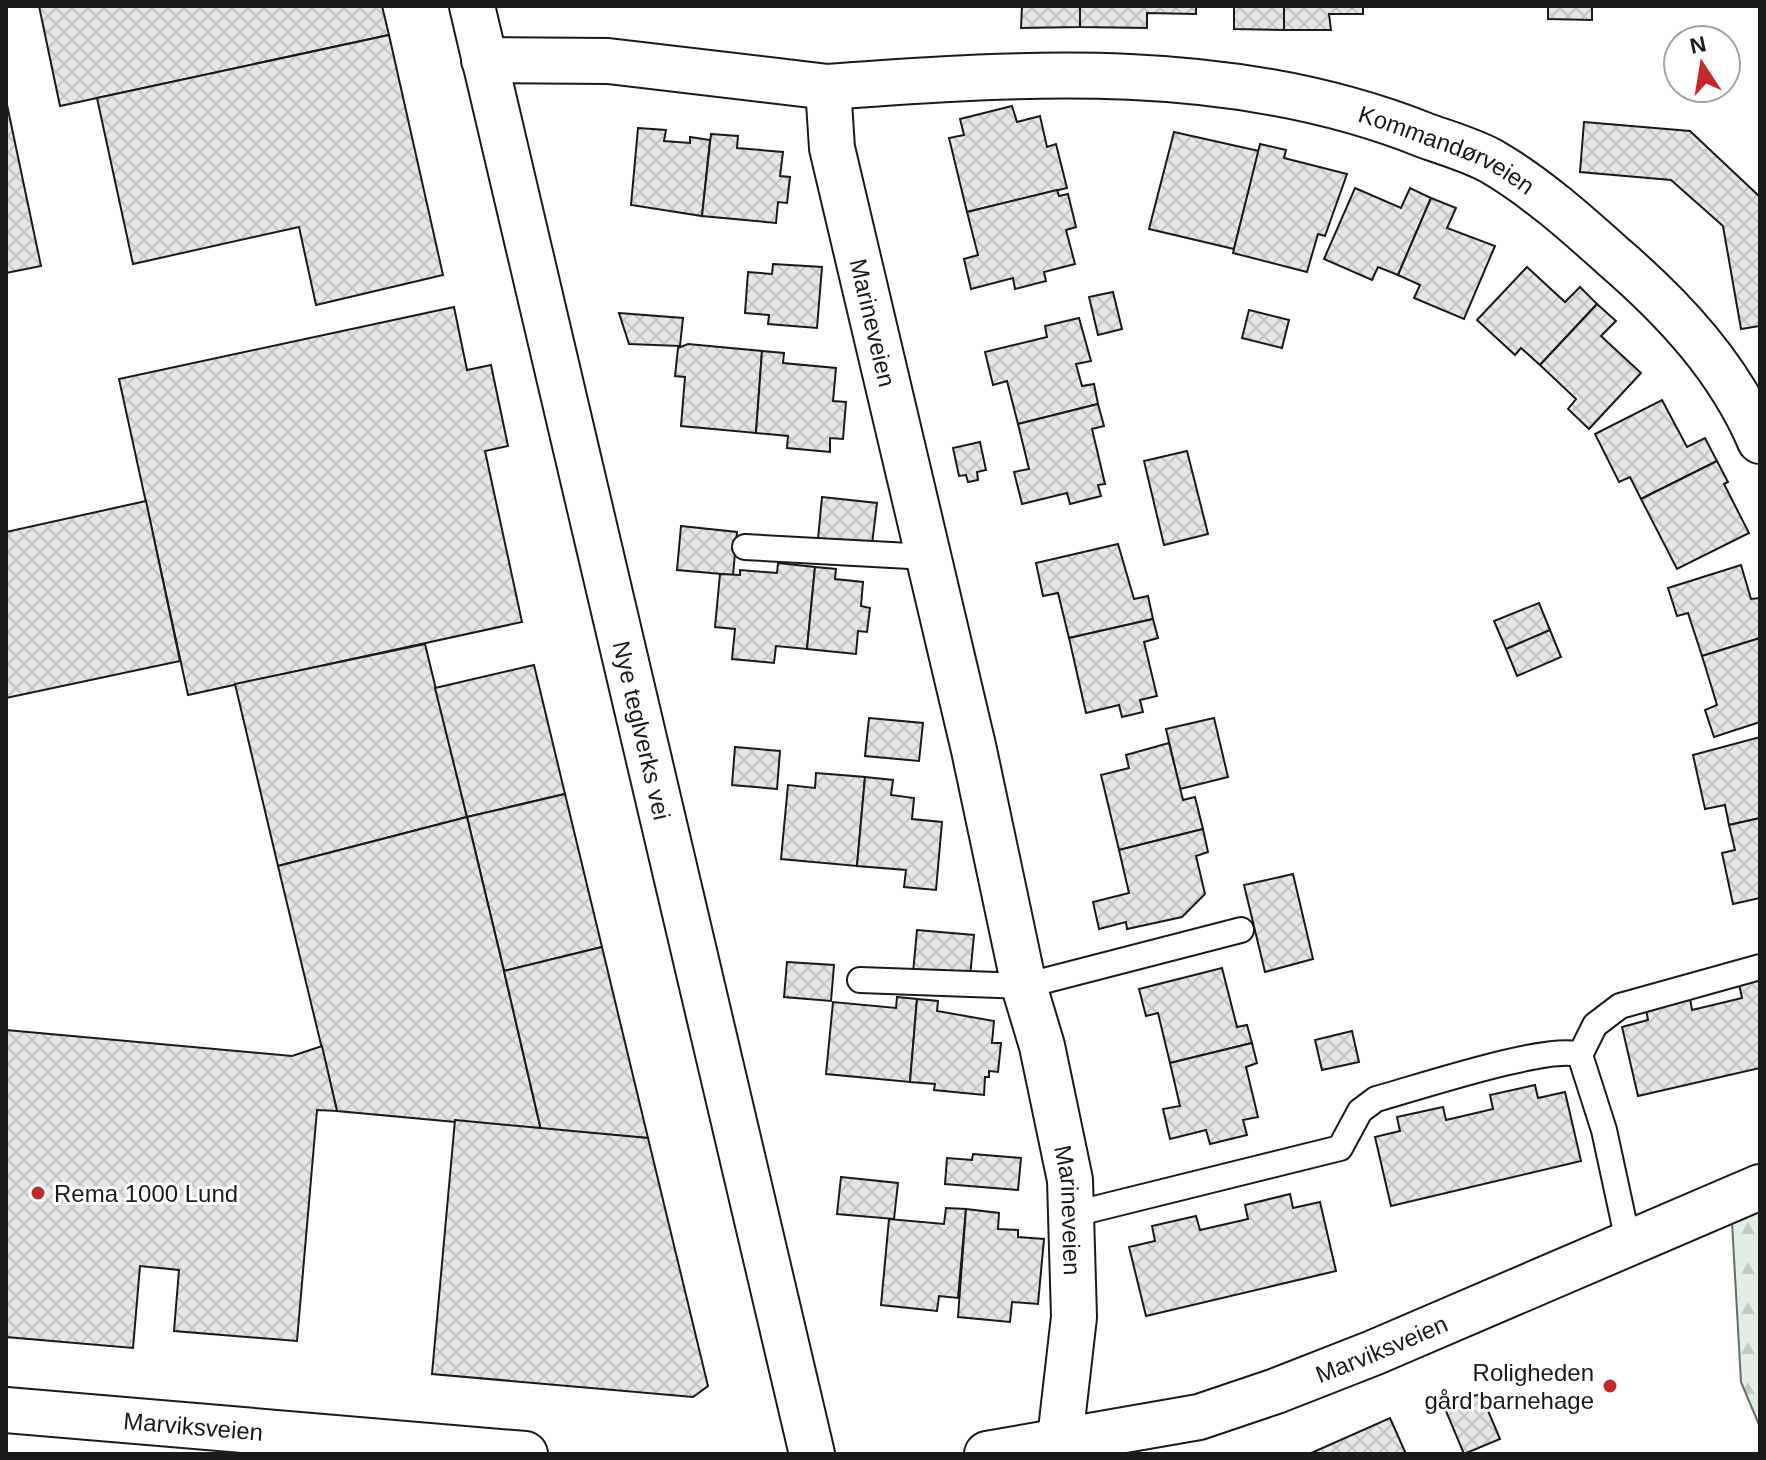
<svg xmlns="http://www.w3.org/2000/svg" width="1766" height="1460" font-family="Helvetica,sans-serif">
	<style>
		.forest { fill: url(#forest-firs); stroke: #6a6a6a; stroke-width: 2 }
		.building { fill: url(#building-cross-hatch); stroke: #1a1a1a; stroke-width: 2 }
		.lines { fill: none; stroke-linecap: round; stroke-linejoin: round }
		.lane-casing { stroke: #1a1a1a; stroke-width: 28 }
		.street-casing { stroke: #1a1a1a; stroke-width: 48 }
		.secondary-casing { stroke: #1a1a1a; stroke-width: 48 }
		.lane { stroke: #fff; stroke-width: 24 }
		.street { stroke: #fff; stroke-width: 44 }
		.secondary { stroke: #fff; stroke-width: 44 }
		.poi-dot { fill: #c62828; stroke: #fff; stroke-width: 3 }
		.labels { text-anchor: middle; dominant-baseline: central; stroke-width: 6; stroke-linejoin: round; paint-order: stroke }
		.street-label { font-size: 24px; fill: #1a1a1a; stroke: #fff }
		.poi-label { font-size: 24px; fill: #1a1a1a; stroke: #fff; text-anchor: start }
	</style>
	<defs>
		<pattern id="forest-firs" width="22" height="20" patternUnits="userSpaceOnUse" patternTransform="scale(2)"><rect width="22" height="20" fill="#e0efe3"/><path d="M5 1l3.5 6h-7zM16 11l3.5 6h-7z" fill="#c0ccc2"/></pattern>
		<pattern id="building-cross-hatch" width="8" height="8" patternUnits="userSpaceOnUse" patternTransform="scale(2)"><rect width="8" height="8" fill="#e6e6e6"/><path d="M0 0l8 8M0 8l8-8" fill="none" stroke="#c5c5c5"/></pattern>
	</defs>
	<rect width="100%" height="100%" fill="#fff"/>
	<polygon class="forest" points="1760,1206 1760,1427 1741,1382 1732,1222"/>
	<g class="building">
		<polygon points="39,6 382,6 389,35 60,106"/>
		<polygon points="1022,6 1080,6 1080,27 1021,28"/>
		<polygon points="1080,6 1196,6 1196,14 1147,13 1147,28 1080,27"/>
		<polygon points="1234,6 1284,6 1284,30 1234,29"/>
		<polygon points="1284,6 1363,6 1363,14 1329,14 1331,30 1284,30"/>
		<polygon points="1548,6 1592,6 1592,20 1548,19"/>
		<polygon points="389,35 443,275 316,305 299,227 133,264 97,98"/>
		<polygon points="6,100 41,266 6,273"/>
		<polygon points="1012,106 1017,122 1040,116 1047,147 1056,144 1067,188 967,212 949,138 964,135 960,119"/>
		<polygon points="1584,122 1690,131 1760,197 1760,326 1741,329 1723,226 1671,180 1580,172"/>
		<polygon points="638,128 666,130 664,141 690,143 690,137 710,140 702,216 631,205"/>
		<polygon points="1174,132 1259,151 1234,249 1149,229"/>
		<polygon points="711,134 738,136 737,148 783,152 780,176 790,177 787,203 778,202 776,223 702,216"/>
		<polygon points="1260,144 1286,150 1284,158 1347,174 1325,236 1318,234 1307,272 1233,253"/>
		<polygon points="1355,188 1401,208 1410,188 1431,198 1398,275 1378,267 1372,280 1324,259"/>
		<polygon points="1057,190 1059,196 1068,194 1076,227 1066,230 1075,264 1044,272 1046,281 1015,289 1013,278 971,289 964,259 978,255 967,212"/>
		<polygon points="1431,198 1456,208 1447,228 1495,246 1464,319 1414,298 1420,285 1398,275"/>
		<polygon points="773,264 822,267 817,328 768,324 769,315 745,313 748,272 772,274"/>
		<polygon points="1527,267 1565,302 1580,287 1597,304 1540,365 1521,348 1515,355 1477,320"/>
		<polygon points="1113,292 1122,329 1098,335 1089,297"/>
		<polygon points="1597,304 1616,321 1601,336 1641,373 1589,429 1568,409 1576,399 1540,365"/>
		<polygon points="454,307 467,370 491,365 508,446 485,451 522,622 188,695 119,379"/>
		<polygon points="1249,310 1289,320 1282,348 1242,338"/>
		<polygon points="619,313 683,318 680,346 629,344"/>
		<polygon points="1079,318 1091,361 1076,364 1082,386 1094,384 1098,404 1018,424 1007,381 993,385 985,352 1047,337 1045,326"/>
		<polygon points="688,344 762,351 756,433 681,426 685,377 675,376 678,348"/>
		<polygon points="762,351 784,353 783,363 836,368 833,401 846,402 843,439 830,438 830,452 787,448 788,436 756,433"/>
		<polygon points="1662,400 1687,447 1705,438 1717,461 1641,499 1630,477 1619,482 1595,434"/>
		<polygon points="1098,404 1104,426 1092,429 1105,484 1098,485 1101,496 1070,504 1067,493 1022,504 1014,472 1029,469 1018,424"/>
		<polygon points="980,442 986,470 977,472 978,480 968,482 966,475 959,476 953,448"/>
		<polygon points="1187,451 1208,534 1164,545 1144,461"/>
		<polygon points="1717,461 1728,482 1724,484 1749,533 1677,569 1641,499"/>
		<polygon points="822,497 877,503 872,544 818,539"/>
		<polygon points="146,501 180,661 6,698 6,532"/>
		<polygon points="681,526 737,532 733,575 677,570"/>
		<polygon points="1118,544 1134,599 1148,596 1153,619 1069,638 1058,593 1043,596 1036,563"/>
		<polygon points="778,563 815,567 807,649 776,646 774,663 732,659 735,629 715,627 720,574 740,575 740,570 777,573"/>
		<polygon points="1741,565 1751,599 1760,598 1760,638 1702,656 1688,613 1677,616 1668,588"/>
		<polygon points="815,567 836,569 835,579 863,582 861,606 870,608 867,632 858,631 856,654 807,649"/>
		<polygon points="1539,603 1550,630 1506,649 1494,621"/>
		<polygon points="1153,619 1158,638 1144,642 1157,696 1140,700 1143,712 1122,717 1119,705 1086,713 1069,638"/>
		<polygon points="1550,630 1561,657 1517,676 1506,649"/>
		<polygon points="1760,638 1760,722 1714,737 1705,710 1717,705 1702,656"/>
		<polygon points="425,644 467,817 278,866 235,684"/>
		<polygon points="534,665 565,794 467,817 435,688"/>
		<polygon points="869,718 923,723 919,761 865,756"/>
		<polygon points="1214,718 1228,777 1180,789 1166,729"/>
		<polygon points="1760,737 1760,818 1729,825 1725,805 1705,809 1693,755"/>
		<polygon points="1169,743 1183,800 1195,797 1203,829 1119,850 1101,775 1129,768 1126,755"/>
		<polygon points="735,747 780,751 777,789 732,785"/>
		<polygon points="816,773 865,777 857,866 781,859 788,785 815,788"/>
		<polygon points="865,777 893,780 891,795 914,798 912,819 942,822 936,890 904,887 906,870 857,866"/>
		<polygon points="565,794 602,947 504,971 467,817"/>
		<polygon points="467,817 504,971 541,1130 337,1111 278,866"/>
		<polygon points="1760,818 1760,898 1733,904 1722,853 1735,850 1729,825"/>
		<polygon points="1203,829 1208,852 1196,856 1205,894 1182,917 1127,929 1126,922 1099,929 1093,902 1129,893 1119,850"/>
		<polygon points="1293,874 1313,959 1265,972 1244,885"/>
		<polygon points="917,930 974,935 970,977 913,973"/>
		<polygon points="602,947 648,1138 541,1130 504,971"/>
		<polygon points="787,962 834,965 831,1001 784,997"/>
		<polygon points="1222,968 1237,1027 1247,1025 1252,1043 1170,1063 1158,1013 1146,1016 1139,989"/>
		<polygon points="1760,980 1760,1068 1638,1096 1622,1027 1648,1020 1646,1009 1690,998 1692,1010 1742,998 1739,984"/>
		<polygon points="897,997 917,999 910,1082 826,1074 833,1002 896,1008"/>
		<polygon points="917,999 938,1001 937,1011 994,1021 992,1043 1001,1043 998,1072 989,1071 989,1077 985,1077 984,1095 934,1090 935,1084 910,1082"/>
		<polygon points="6,1030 292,1056 322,1046 337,1111 317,1110 297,1341 174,1331 179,1270 140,1266 133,1348 6,1337"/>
		<polygon points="1352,1031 1359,1062 1322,1070 1315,1040"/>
		<polygon points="1252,1043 1257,1063 1246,1067 1258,1117 1243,1120 1247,1135 1210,1144 1206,1130 1170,1139 1163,1109 1180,1106 1170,1063"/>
		<polygon points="1535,1085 1538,1098 1565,1092 1581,1161 1391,1206 1375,1137 1400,1131 1397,1117 1443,1107 1446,1120 1493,1109 1490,1095"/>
		<polygon points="455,1120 648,1138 708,1386 693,1397 432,1374"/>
		<polygon points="973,1154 1021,1158 1018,1190 945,1184 947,1158 972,1160"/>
		<polygon points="841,1177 898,1183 894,1219 837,1214"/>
		<polygon points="1290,1194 1293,1208 1320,1202 1336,1271 1146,1316 1129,1247 1155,1241 1152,1226 1196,1216 1200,1230 1248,1219 1245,1205"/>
		<polygon points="946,1208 966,1209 958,1298 939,1296 937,1311 881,1305 889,1219 944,1224"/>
		<polygon points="966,1209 999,1213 998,1229 1018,1230 1018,1237 1044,1239 1038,1304 1012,1302 1010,1322 958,1317"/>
		<polygon points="1481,1394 1500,1439 1464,1454 1443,1404"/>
		<polygon points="1390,1418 1406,1454 1309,1454"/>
	</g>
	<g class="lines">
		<g class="lane-casing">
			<g id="lane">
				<polyline points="745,547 928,557"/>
				<polyline points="860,980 1024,986 1241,930"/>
				<polyline points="1580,1055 1595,1025 1620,1006 1760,967"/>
				<path d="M1074 1214 1340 1148 1360 1111 1376 1099C1414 1089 1551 1043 1580 1055L1604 1130 1628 1241"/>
			</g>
		</g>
		<g class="street-casing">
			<g id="street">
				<path id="s1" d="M472 6 812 1454"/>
				<path id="s2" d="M484 60 608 61 828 87 832 148 974 750 1024 986 1042 1046 1070 1180 1074 1317 1060 1439"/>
				<path id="s3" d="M828 87C1028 72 1233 59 1424 135 1446 143 1471 150 1491 161 1536 187 1577 224 1615 258 1674 309 1729 368 1760 441"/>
				<path id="s4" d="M987 1454 1199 1417 1276 1391 1373 1353 1760 1187"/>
			</g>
		</g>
		<g class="secondary-casing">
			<g id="secondary">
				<path id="s5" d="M6 1410 525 1454"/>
			</g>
		</g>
		<use href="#lane" class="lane"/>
		<use href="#street" class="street"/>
		<use href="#secondary" class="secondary"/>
	</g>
	<g class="poi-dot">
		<circle cx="38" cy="1193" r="8"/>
		<circle cx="1610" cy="1386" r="8"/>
	</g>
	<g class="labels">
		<g class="street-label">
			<text stroke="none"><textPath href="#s3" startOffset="630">Kommandørveien</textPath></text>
			<text stroke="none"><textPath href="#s2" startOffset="586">Marineveien</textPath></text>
			<text stroke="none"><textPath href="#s1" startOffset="744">Nye teglverks vei</textPath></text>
			<text stroke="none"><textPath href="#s2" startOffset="1496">Marineveien</textPath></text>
			<text stroke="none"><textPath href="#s4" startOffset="410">Marviksveien</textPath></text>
			<text stroke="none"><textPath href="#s5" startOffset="188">Marviksveien</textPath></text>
		</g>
		<g class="poi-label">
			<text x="54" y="1193">Rema 1000 Lund</text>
			<text x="1594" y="1372" text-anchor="end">Roligheden<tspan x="1594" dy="28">gård barnehage</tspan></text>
		</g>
	</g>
	<rect width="1766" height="1460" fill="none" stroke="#1a1a1a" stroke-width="16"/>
	<g transform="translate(1702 64) rotate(348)"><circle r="38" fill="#ffffff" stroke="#a3a3a3" stroke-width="2"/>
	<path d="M0-6L14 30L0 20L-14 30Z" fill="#c62828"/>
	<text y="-12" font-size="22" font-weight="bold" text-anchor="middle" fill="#1a1a1a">N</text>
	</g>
</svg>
